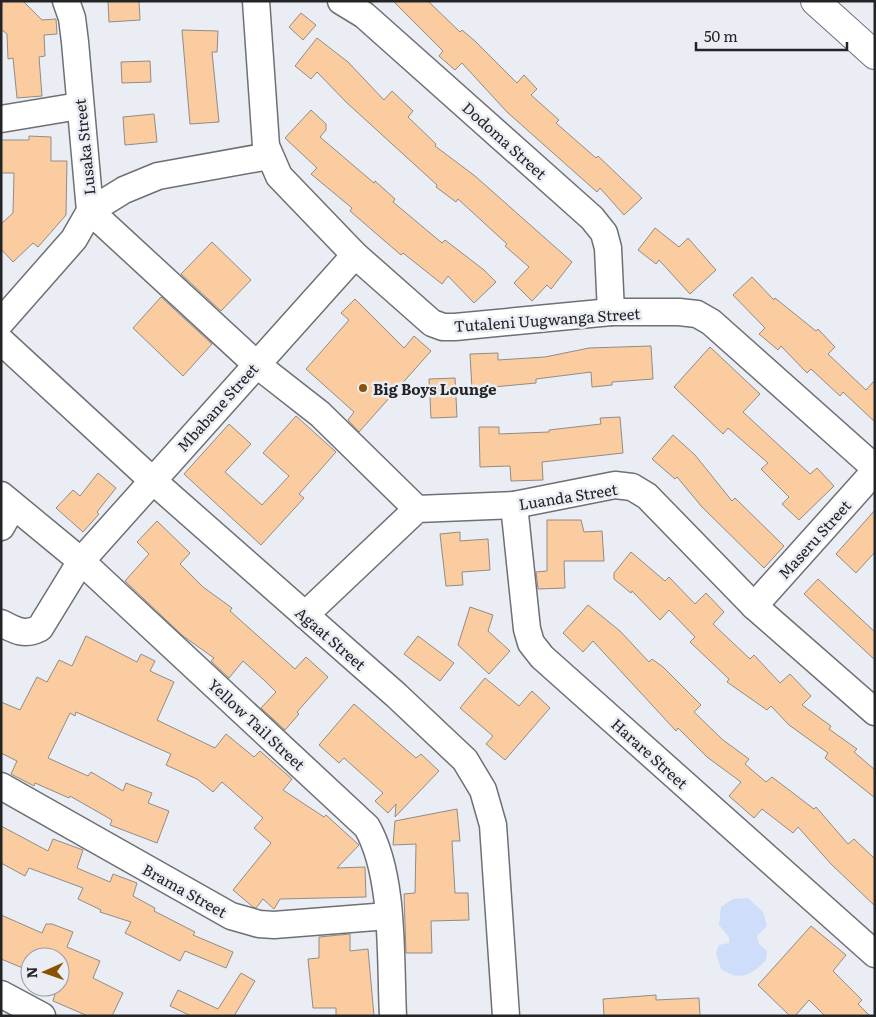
<svg xmlns="http://www.w3.org/2000/svg" width="876" height="1017" font-family="Literata,serif">
	<style>
		.green { fill: #ceddfa }
		.building { fill: #fbcc9f; stroke: #918c88 }
		.lines { fill: none; stroke-linecap: round; stroke-linejoin: round }
		.minor-casing { stroke: #6e7075; stroke-width: 29 }
		.highway-casing { stroke: #6e7075; stroke-width: 30 }
		.minor { stroke: #fff; stroke-width: 26 }
		.highway { stroke: #fff; stroke-width: 28 }
		.poi-dot { fill: #8a5206; stroke: #eaedf3; stroke-width: 2 }
		.labels { text-anchor: middle; dominant-baseline: central; stroke-width: 5; stroke-linejoin: round; paint-order: stroke }
		.street-label { font-size: 15px; fill: #222426; stroke: #eaedf3 }
		.poi-label { font-size: 15px; font-weight: bold; fill: #222426; stroke: #eaedf3; text-anchor: start }
	</style>
	<rect width="100%" height="100%" fill="#eaedf3"/>
	<path class="green" d="M748 898 763 912 767 926 757 936 759 944 767 951 766 960C752 975 740 982 721 969L716 953 719 945 729 943V937L719 925 721 907 733 899Z"/>
	<g class="building">
		<polygon points="1,1 23,1 42,20 56,19 57,34 44,35 45,56 39,57 42,96 17,98 13,58 8,59 7,34 1,29"/>
		<polygon points="108,1 139,1 140,20 109,22"/>
		<polygon points="393,1 428,1 460,32 462,30 475,41 517,83 524,75 537,89 531,95 559,120 556,123 596,158 598,156 642,198 624,215 600,188 597,192 507,112 462,63 455,70 439,56 443,51"/>
		<polygon points="301,13 316,25 303,40 289,27"/>
		<polygon points="182,30 218,31 217,52 212,52 219,122 190,124"/>
		<polygon points="317,38 348,62 384,100 392,91 413,111 408,117 436,144 435,146 475,176 572,262 551,289 547,285 532,301 514,283 529,267 505,246 507,244 458,199 456,202 436,187 437,185 346,102 317,72 311,79 295,66"/>
		<polygon points="150,61 151,82 122,83 121,62"/>
		<polygon points="311,110 326,124 326,130 320,137 374,183 375,181 395,199 393,202 442,243 445,240 484,270 496,282 474,303 448,276 442,284 403,253 401,255 350,211 352,208 311,174 317,168 285,138"/>
		<polygon points="154,114 157,142 125,145 123,117"/>
		<polygon points="29,136 51,137 51,161 67,161 66,215 38,247 33,243 13,262 1,249 1,224 13,213 14,173 1,173 1,140 29,140"/>
		<polygon points="655,228 679,247 688,238 716,270 690,294 659,260 656,264 638,250"/>
		<polygon points="212,242 251,280 221,311 181,274"/>
		<polygon points="752,277 774,300 775,298 816,331 818,329 835,347 828,354 866,390 875,380 875,422 843,392 840,396 811,369 807,373 781,346 778,350 759,334 765,328 733,295"/>
		<polygon points="161,297 212,344 183,376 133,328"/>
		<polygon points="355,299 404,348 414,336 431,351 359,432 348,420 354,412 306,369 349,320 341,313"/>
		<polygon points="651,346 653,379 612,382 612,385 592,387 591,372 536,379 536,383 472,389 470,354 498,353 498,360 545,357 589,348"/>
		<polygon points="710,347 760,394 743,412 810,474 817,468 834,486 799,520 782,504 789,497 761,469 768,463 728,428 723,434 674,387"/>
		<polygon points="455,378 457,417 431,418 429,379"/>
		<polygon points="296,416 336,452 299,494 304,498 261,545 184,474 229,424 251,444 225,472 262,505 289,476 263,453"/>
		<polygon points="620,417 623,453 542,462 543,480 511,481 510,466 480,467 479,427 499,427 499,434 549,432 549,430 601,424 600,418"/>
		<polygon points="673,435 695,455 732,501 735,498 784,546 764,568 702,507 677,477 675,479 652,459"/>
		<polygon points="98,473 116,488 97,512 99,514 83,532 56,508 73,490 80,496"/>
		<polygon points="875,510 875,552 856,573 836,554"/>
		<polygon points="547,520 581,520 584,532 602,531 604,561 564,561 565,588 538,589 536,572 547,571"/>
		<polygon points="157,521 190,553 180,564 203,587 232,608 230,611 295,669 306,657 328,677 297,712 299,714 285,730 261,708 276,692 265,681 243,661 229,678 211,661 214,658 183,636 125,581 149,554 137,542"/>
		<polygon points="460,532 460,541 488,539 490,570 462,572 463,585 446,586 440,534"/>
		<polygon points="631,552 665,581 669,577 695,604 706,593 724,612 713,624 750,659 754,655 780,683 790,674 811,696 802,705 831,726 829,729 857,749 854,752 875,770 875,798 825,758 828,753 789,725 771,706 767,710 727,682 729,679 690,642 695,637 669,610 660,620 632,591 631,593 614,579 614,573"/>
		<polygon points="818,579 875,632 875,660 804,594"/>
		<polygon points="588,605 620,631 649,662 652,659 663,667 701,705 694,712 723,740 749,759 745,764 766,782 772,777 814,809 816,807 848,844 854,839 875,859 875,906 831,864 798,827 793,833 762,809 754,818 729,796 741,782 707,757 678,728 676,731 593,641 583,652 563,633"/>
		<polygon points="470,607 493,615 488,631 510,651 489,674 458,645"/>
		<polygon points="86,636 137,662 141,654 155,661 150,671 174,682 157,720 215,748 226,734 254,757 260,751 292,779 283,790 324,817 326,815 359,845 337,868 365,867 366,897 280,899 274,909 263,899 256,908 253,907 233,890 271,843 254,828 263,818 222,782 213,792 197,779 166,765 171,754 76,712 75,716 70,713 48,758 88,776 91,772 123,791 126,783 152,793 148,803 169,811 157,843 110,825 112,820 70,796 69,798 35,783 34,786 11,774 17,761 1,753 1,702 20,710 37,677 47,682 59,660 72,666"/>
		<polygon points="418,636 454,663 440,681 404,654"/>
		<polygon points="485,678 519,706 532,691 550,708 505,760 486,744 493,736 460,708"/>
		<polygon points="354,704 416,758 421,754 439,771 395,817 396,804 388,813 375,801 383,793 344,758 339,763 319,745"/>
		<polygon points="457,809 460,841 452,841 455,893 468,893 469,920 431,921 432,953 406,953 404,894 415,893 416,844 393,845 395,821"/>
		<polygon points="1,826 48,851 53,839 83,850 77,868 110,882 113,874 137,883 133,896 155,908 154,911 195,932 193,935 233,952 226,968 185,951 180,961 125,933 131,922 100,912 101,910 78,899 83,888 29,868 25,876 1,863"/>
		<polygon points="1,915 42,933 46,924 52,924 73,932 67,947 100,961 93,978 123,993 112,1016 88,1016 53,1001 57,987 60,987 60,957 30,957 30,971 1,959"/>
		<polygon points="811,926 846,955 833,971 862,1000 858,1004 870,1016 825,1016 809,1000 795,1016 790,1016 758,985"/>
		<polygon points="350,934 350,951 368,949 374,1016 336,1016 336,1008 313,1008 308,959 319,958 319,937"/>
		<polygon points="241,973 255,981 234,1016 191,1016 170,1006 178,990 218,1009"/>
		<polygon points="656,995 656,1000 699,998 700,1016 604,1016 603,999"/>
	</g>
	<g class="lines">
		<g class="minor-casing">
			<g id="minor">
				<polyline points="256,1 266,146 279,176 355,255 432,323 443,327 455,327 611,312 679,312 697,314 711,322 875,468"/>
				<polyline points="341,1 364,15 592,218 604,233 608,248 611,312"/>
				<polyline points="1,119 79,106"/>
				<polyline points="269,156 158,176 124,190 90,211 256,364 320,414 417,509"/>
				<polyline points="1,322 74,239 90,211 75,42 72,18 66,1"/>
				<polyline points="1,341 152,480 396,695 465,760 483,790 493,825 506,1016"/>
				<path d="M1 495 81 561 367 827C395 877 390 959 393 1016"/>
				<polyline points="514,505 527,629 531,643 542,657 875,954"/>
				<polyline points="1,527 13,506"/>
				<polyline points="754,606 875,471"/>
				<polyline points="305,615 417,509 514,505 615,485 632,487 647,496 754,606 875,712"/>
				<path d="M1 623C16 631 25 636 40 628L81 561 355 255"/>
				<polyline points="1,786 231,916 259,924 274,925 388,916"/>
				<polyline points="1,994 42,1016"/>
			</g>
		</g>
		<g class="highway-casing">
			<polyline id="highway" points="815,1 875,55"/>
		</g>
		<use href="#minor" class="minor"/>
		<use href="#highway" class="highway"/>
	</g>
	<circle class="poi-dot" cx="363" cy="388" r="5"/>
	<g class="labels">
		<g class="street-label">
			<text transform="translate(505 140) rotate(42)">Dodoma Street</text>
			<text transform="translate(84 147) rotate(-96)">Lusaka Street</text>
			<text transform="translate(547 319) rotate(-4)">Tutaleni Uugwanga Street</text>
			<text transform="translate(217 407) rotate(-48)">Mbabane Street</text>
			<text transform="translate(568 496) rotate(-9)">Luanda Street</text>
			<text transform="translate(814 539) rotate(-48)">Maseru Street</text>
			<text transform="translate(331 638) rotate(41)">Agaat Street</text>
			<text transform="translate(257 724) rotate(43)">Yellow Tail Street</text>
			<text transform="translate(650 753) rotate(42)">Harare Street</text>
			<text transform="translate(185 890) rotate(29)">Brama Street</text>
		</g>
		<g class="poi-label">
			<text x="373" y="388">Big Boys Lounge</text>
		</g>
	</g>
	<rect width="876" height="1017" fill="none" stroke="#222426" stroke-width="5"/>
	<g transform="translate(45 972) rotate(268)"><circle r="24" fill="#eaedf3" stroke="#9a9da1"/>
	<path d="M0-4L9 19L0 12L-9 19Z" fill="#8a5206"/>
	<text y="-8" font-size="14" font-weight="bold" text-anchor="middle" fill="#222426">N</text>
	</g>
	<path d="M696 42v8h151v-8" fill="none" stroke="#222426" stroke-width="2.5"/>
	<text x="704" y="42" font-size="15" fill="#222426" stroke="#eaedf3" stroke-width="4" paint-order="stroke">50 m</text>
</svg>
